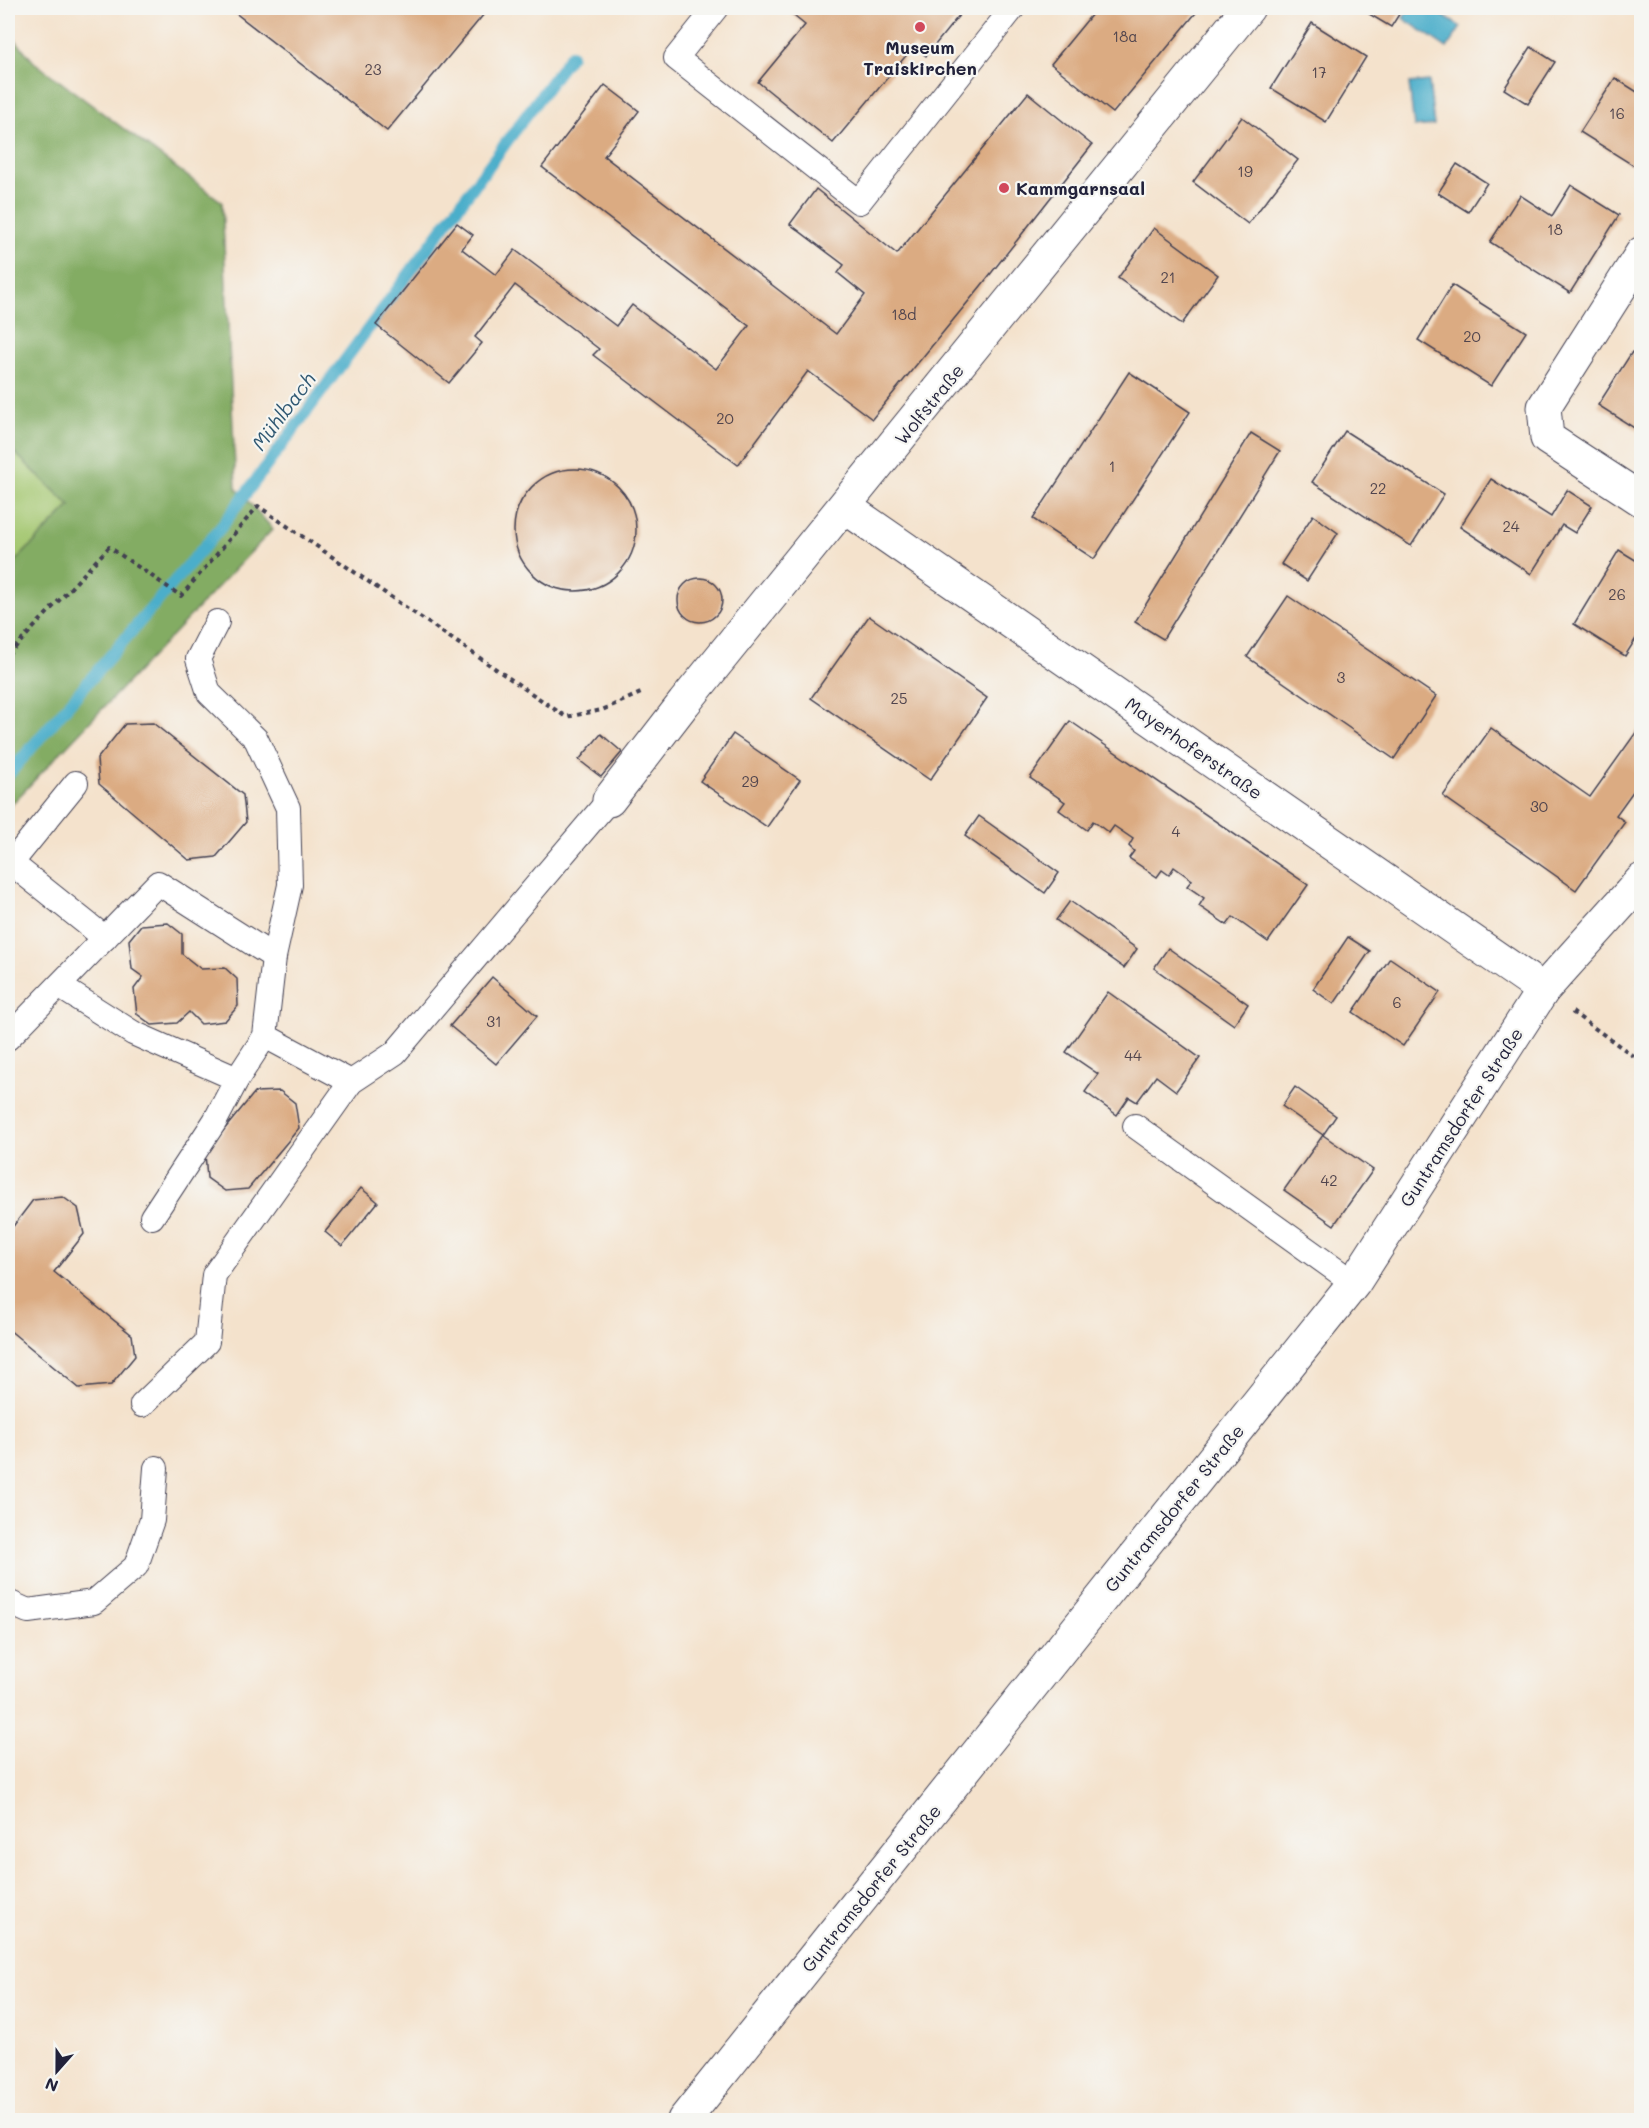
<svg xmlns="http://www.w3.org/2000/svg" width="1649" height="2128" font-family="Mali,sans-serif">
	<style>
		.green { fill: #a4c771; stroke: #637456; stroke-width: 1.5 }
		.forest { fill: #83ac63; stroke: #52674f; stroke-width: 1.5 }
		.water { fill: #4baeca; stroke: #366882; stroke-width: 1.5 }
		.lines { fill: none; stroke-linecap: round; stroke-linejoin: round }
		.stream { stroke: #4baeca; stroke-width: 12 }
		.building { fill: #dbab82 }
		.service-casing { stroke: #423f51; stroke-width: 26 }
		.minor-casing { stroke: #423f51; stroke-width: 35 }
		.path { stroke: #423f51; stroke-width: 4; stroke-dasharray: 4.5 4.5; stroke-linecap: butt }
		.service { stroke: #fff; stroke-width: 24 }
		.minor { stroke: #fff; stroke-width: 33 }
		.poi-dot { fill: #d1495b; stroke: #f6f6f2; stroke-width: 2 }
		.labels { text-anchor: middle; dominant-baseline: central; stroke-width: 4.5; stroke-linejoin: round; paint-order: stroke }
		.number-label { font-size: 15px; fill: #50444d }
		.poi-label { font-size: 18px; font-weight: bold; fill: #22223b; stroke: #f6f6f2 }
		.street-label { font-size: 18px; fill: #22223b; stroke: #f6f6f2 }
		.water-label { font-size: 20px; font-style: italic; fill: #325a74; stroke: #f6f6f2 }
	</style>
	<rect width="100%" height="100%" fill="#f6f6f2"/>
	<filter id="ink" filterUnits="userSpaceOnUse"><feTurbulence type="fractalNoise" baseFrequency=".0167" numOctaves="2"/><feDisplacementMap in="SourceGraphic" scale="12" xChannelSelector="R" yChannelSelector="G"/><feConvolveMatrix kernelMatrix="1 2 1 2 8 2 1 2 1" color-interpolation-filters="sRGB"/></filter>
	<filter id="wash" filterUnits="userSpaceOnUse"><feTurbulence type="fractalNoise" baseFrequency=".008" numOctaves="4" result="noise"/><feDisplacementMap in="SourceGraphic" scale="24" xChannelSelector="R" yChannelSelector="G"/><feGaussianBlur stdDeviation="1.35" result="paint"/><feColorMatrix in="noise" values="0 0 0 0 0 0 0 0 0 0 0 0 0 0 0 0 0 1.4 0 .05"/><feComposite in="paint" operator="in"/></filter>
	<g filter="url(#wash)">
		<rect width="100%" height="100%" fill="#f4e2cc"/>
		<polygon class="green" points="8,446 70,506 8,569"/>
		<polygon class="forest" points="8,31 34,62 222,202 236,488 273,529 8,808 8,569 70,506 8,446"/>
		<g class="water">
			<polygon points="1410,8 1431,8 1461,27 1447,48 1403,18"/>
			<polygon points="1429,81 1434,125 1414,127 1409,83"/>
		</g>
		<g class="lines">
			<polyline class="stream" points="8,775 222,526 571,55"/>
		</g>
		<g id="blocks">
			<g class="building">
				<polygon points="229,8 489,8 387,131"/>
				<polygon points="784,8 965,8 926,56 914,46 833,143 758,82 805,25"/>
				<polygon points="1097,8 1200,8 1113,113 1051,64"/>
				<polygon points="1359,8 1403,8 1391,27"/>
				<polygon points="1312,23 1366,57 1326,122 1271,88"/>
				<polygon points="1531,47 1555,62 1528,104 1504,89"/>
				<polygon points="1615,78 1642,95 1642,171 1580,132"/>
				<polygon points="605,85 639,111 604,156 836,334 865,295 838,273 844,265 790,224 816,189 897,254 1028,93 1092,145 981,286 872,419 808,371 738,465 593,355 599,349 515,285 475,337 482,343 449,383 376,325 457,223 473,235 462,249 496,275 515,250 616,326 632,305 716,369 749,326 542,167"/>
				<polygon points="1242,117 1298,160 1248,224 1193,182"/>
				<polygon points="1457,164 1487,183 1468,212 1438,193"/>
				<polygon points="1571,185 1619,215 1570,293 1490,242 1520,195 1552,216"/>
				<polygon points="1154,228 1218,275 1182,324 1118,278"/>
				<polygon points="1452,285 1526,332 1491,386 1418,340"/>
				<polygon points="1632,352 1642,358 1642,433 1598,405"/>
				<polygon points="1129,372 1190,412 1094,559 1033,519"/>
				<polygon points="1345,431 1444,494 1411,546 1312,482"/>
				<polygon points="1251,433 1280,451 1163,639 1135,622"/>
				<circle cx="575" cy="530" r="61"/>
				<polygon points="1491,479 1551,517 1567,490 1592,506 1575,533 1562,525 1531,574 1460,527"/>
				<polygon points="1313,515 1338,533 1307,581 1281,564"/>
				<polygon points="1619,550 1642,564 1642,629 1625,656 1574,624"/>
				<circle cx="700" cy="600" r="22"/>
				<polygon points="1288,596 1436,696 1394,759 1247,657"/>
				<polygon points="869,616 987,698 930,780 811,698"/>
				<polygon points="1070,721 1308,885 1268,942 1233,917 1227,925 1199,906 1204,898 1187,886 1192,880 1174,867 1169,875 1162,870 1157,877 1129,858 1134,851 1129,846 1133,839 1114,826 1109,833 1093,821 1087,830 1059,810 1065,802 1030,778"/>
				<polygon points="153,723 243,795 246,822 216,857 189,860 99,784 97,759 125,724"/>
				<polygon points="1642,724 1642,795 1634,790 1616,815 1625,822 1576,890 1443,796 1491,728 1590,797"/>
				<polygon points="601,734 622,752 601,777 579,760"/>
				<polygon points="733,734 800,780 767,827 700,781"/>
				<polygon points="979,816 1059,873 1045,893 965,836"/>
				<polygon points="1070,901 1137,949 1124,968 1056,920"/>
				<polygon points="168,923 182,934 182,954 201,969 225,968 237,979 238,1006 225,1021 201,1024 189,1012 177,1023 152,1025 137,1014 134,989 143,977 132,969 129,940 141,925"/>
				<polygon points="1348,937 1370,951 1334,1004 1313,989"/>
				<polygon points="1168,948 1248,1004 1234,1025 1154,968"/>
				<polygon points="1390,958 1440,992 1403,1046 1353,1012"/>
				<polygon points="492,977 537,1016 496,1064 450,1026"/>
				<polygon points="1108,992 1200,1058 1176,1091 1156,1076 1137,1102 1129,1097 1117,1115 1085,1092 1098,1074 1066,1052"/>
				<polygon points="1295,1087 1336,1116 1323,1135 1282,1106"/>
				<polygon points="280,1091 295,1103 299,1128 248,1189 225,1191 207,1178 205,1153 255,1092"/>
				<polygon points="1323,1135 1373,1170 1334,1225 1284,1190"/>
				<polygon points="361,1188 378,1202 342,1246 325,1232"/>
				<polygon points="63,1197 78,1208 84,1234 54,1272 132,1335 135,1356 111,1385 79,1388 8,1329 8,1233 33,1200"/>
			</g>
		</g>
	</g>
	<g filter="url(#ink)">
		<use href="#blocks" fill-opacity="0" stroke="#423f51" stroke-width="1.5"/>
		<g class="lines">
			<g class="service-casing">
				<g id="service">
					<polyline points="716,8 676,58 859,202 1013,8"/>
					<polyline points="11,863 105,938"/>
					<polyline points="8,867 76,783"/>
					<polyline points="59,986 133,1033 237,1079"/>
					<polyline points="265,1036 351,1082"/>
					<polyline points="8,1038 158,883 274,957"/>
					<polyline points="1135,1126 1354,1283"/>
					<polyline points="152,1217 215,1121 237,1079 265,1036 274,957 290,885 288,808 256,739 209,693 198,659 217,622"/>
					<polyline points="142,1405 207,1342 214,1275 351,1082 395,1053 609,800"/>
					<polyline points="8,1602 28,1611 94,1602 136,1566 152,1520 156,1468"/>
				</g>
			</g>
			<g class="minor-casing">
				<g id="minor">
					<polyline points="1642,253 1544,407 1547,438 1642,500"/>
					<polyline points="845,507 1543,990"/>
					<polyline points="609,800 684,703 1248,8"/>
					<polyline points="684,2120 1354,1283 1543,990 1642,880"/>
				</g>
			</g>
			<g class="path">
				<polyline points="8,655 109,547 181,596 258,506 566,717 602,710 643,692"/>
				<polyline points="1572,1012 1642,1062"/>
			</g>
			<use href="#service" class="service"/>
			<use href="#minor" class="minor"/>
		</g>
	</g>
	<g class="poi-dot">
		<circle cx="920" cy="27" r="6"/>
		<circle cx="1004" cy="188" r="6"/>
	</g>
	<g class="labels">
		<g class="number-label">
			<text x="1125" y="36">18a</text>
			<text x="373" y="69">23</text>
			<text x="1319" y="72">17</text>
			<text x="1617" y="113">16</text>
			<text x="1245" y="171">19</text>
			<text x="1555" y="229">18</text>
			<text x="1168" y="277">21</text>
			<text x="904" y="314">18d</text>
			<text x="1472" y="336">20</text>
			<text x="725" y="418">20</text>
			<text x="1112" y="466">1</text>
			<text x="1378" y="488">22</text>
			<text x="1511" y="526">24</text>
			<text x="1617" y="594">26</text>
			<text x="1341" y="677">3</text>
			<text x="899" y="698">25</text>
			<text x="750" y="781">29</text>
			<text x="1539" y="806">30</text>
			<text x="1176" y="831">4</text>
			<text x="1397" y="1002">6</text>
			<text x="494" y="1021">31</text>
			<text x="1133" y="1055">44</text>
			<text x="1329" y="1180">42</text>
		</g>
		<g class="poi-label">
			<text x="920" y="47">Museum<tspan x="920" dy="21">Traiskirchen</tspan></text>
			<text x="1016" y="188" text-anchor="start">Kammgarnsaal</text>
		</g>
		<g class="street-label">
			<text transform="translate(929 404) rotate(-51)">Wolfstraße</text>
			<text transform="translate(1194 748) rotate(35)">Mayerhoferstraße</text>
			<text transform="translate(1461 1117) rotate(-57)">Guntramsdorfer Straße</text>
			<text transform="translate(1174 1508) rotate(-51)">Guntramsdorfer Straße</text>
			<text transform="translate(871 1888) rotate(-51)">Guntramsdorfer Straße</text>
		</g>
		<g class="water-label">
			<text transform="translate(283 411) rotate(-53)">Mühlbach</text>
		</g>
	</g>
	<rect width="1649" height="2128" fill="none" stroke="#f6f6f2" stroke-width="30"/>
	<g transform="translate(57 2071) rotate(201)" stroke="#f6f6f2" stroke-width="4.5" paint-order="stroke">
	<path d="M0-4.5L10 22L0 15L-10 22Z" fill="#22223b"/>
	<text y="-9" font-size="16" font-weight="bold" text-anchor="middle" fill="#22223b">N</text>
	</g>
</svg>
